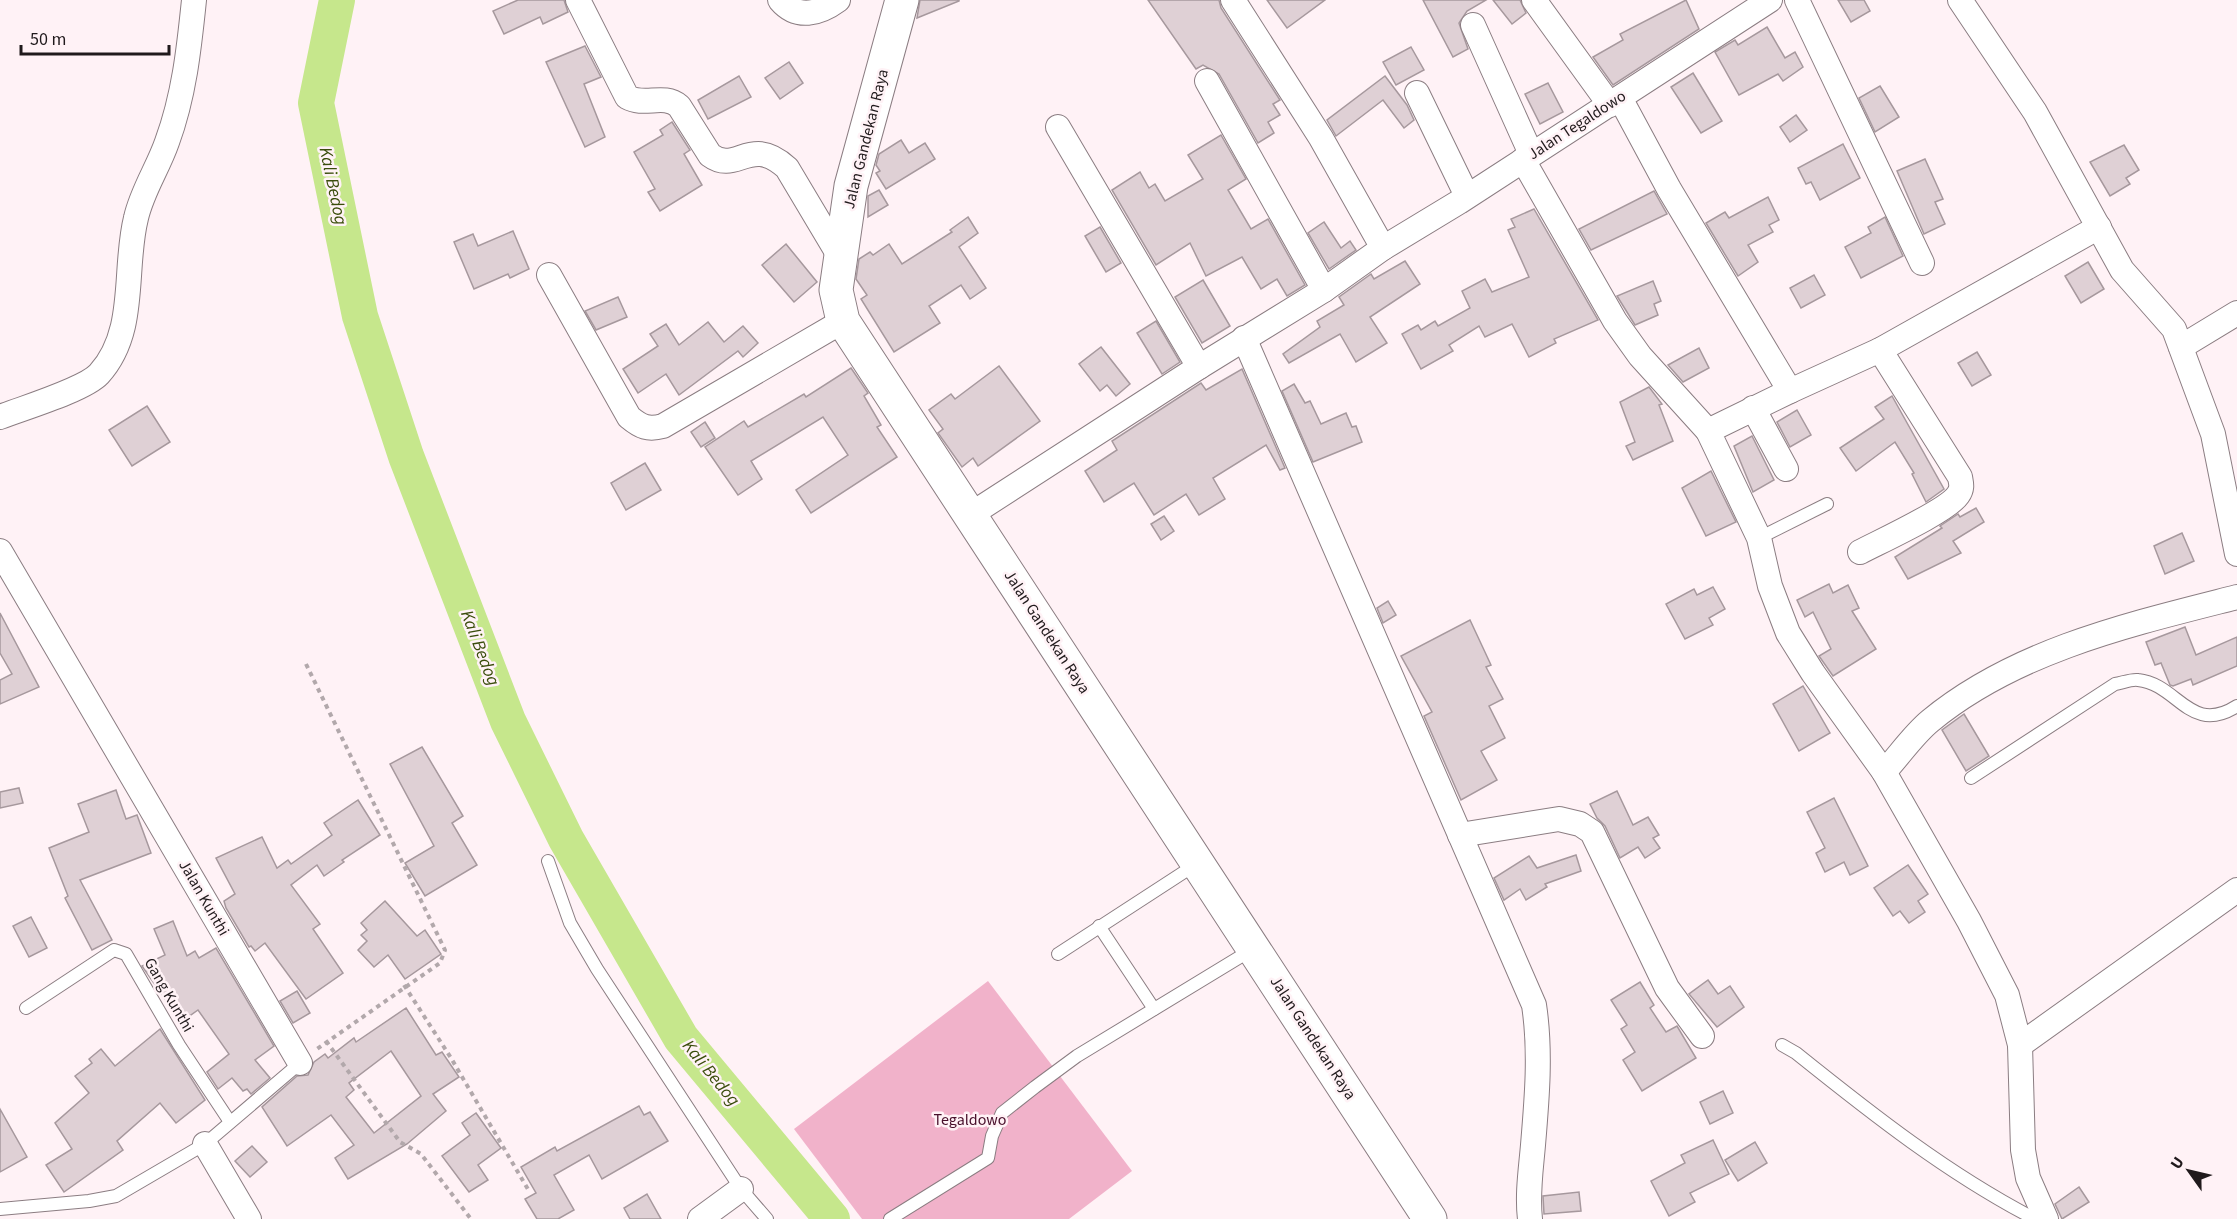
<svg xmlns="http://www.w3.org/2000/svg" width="2237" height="1219" font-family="'Source Sans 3',sans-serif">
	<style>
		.green { fill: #f1b2ca }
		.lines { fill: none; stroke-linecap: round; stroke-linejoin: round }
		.river { stroke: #c6e78c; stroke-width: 36 }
		.building { fill: #dfd0d5; stroke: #a6989d; stroke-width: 1.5; fill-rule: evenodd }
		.lane-casing { stroke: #8b7d82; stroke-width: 14 }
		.street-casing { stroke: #8b7d82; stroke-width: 26 }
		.secondary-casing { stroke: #8b7d82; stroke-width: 35 }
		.path { stroke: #b2a8ab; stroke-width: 4; stroke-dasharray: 4.5 4.5; stroke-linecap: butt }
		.lane { stroke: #fff; stroke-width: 12 }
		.street { stroke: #fff; stroke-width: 24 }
		.secondary { stroke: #fff; stroke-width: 33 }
		.labels { text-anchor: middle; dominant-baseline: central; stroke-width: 5; stroke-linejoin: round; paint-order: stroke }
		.street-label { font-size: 16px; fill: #201a1c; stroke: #fff2f6 }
		.park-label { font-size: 16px; fill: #49102c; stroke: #fff2f6 }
		.water-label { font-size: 18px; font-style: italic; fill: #3a4d0b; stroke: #fff2f6 }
	</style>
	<rect width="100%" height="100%" fill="#fff2f6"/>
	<polygon class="green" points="988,981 1132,1171 1069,1219 862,1219 794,1129"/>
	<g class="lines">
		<polyline class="river" points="337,0 316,103 360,316 406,456 508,721 566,839 681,1038 832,1219"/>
	</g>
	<g class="building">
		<polygon points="518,0 564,0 568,12 543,24 540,17 504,34 493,11"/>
		<polygon points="920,0 959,0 959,1 917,18"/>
		<polygon points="1148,0 1219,0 1221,8 1280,100 1273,104 1280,115 1268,122 1274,133 1258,143 1219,74 1203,65 1196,69"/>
		<polygon points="1267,0 1325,0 1287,28"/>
		<polygon points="1423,0 1486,0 1467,11 1459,23 1468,49 1453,57"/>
		<polygon points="1493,0 1520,0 1526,13 1512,24"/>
		<polygon points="1686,0 1699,29 1613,85 1593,57 1623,40 1620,34"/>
		<polygon points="1838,0 1864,0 1870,11 1851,22"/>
		<polygon points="1767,27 1785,58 1795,52 1803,67 1783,81 1778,74 1739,95 1715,52 1735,40 1738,45"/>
		<polygon points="585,46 601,77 584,84 605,137 585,147 546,62"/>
		<polygon points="1411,47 1424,70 1396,85 1383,62"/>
		<polygon points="789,62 803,83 780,99 765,78"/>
		<polygon points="1693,73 1722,121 1701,133 1671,87"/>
		<polygon points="739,76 751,97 708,119 698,100"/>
		<polygon points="1385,76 1407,105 1414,120 1404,128 1383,100 1336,136 1327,120"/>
		<polygon points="1548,83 1563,112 1540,124 1525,94"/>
		<polygon points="1880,86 1899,117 1875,132 1859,98"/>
		<polygon points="1796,115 1807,130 1790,142 1780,127"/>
		<polygon points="672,122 690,150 684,154 702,185 660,211 648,192 655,189 634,152 663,135 660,130"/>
		<polygon points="1221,135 1246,179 1228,190 1251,229 1268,219 1305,285 1287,296 1277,279 1261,289 1242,257 1206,276 1190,243 1156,265 1112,190 1140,172 1149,188 1155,184 1165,201 1203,179 1188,155"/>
		<polygon points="901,140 909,153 925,143 935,159 886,189 876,173 880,171 876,165 879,154"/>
		<polygon points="1843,144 1860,178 1820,200 1811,182 1806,184 1798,168"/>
		<polygon points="2124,145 2139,170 2126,178 2130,184 2110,196 2090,162"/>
		<polygon points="1925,159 1943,199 1935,202 1945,224 1924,234 1897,171"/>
		<polygon points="879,190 888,205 868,217 868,196"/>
		<polygon points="1654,191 1667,214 1591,250 1579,229"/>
		<polygon points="1768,197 1779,220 1769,225 1773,232 1748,245 1758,262 1738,276 1706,223 1725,212 1729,218"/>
		<polygon points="1534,209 1598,320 1554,339 1556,343 1529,357 1512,324 1485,337 1479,326 1449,345 1453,351 1421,369 1402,334 1418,325 1421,330 1435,321 1438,326 1470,308 1462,291 1485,279 1492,292 1529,277 1508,230 1515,227 1511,219"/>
		<polygon points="968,217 978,233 959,247 986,288 970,299 961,285 929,306 940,323 894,352 861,299 867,295 856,279 859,259 870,252 873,255 889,244 902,264 952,232 950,230"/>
		<polygon points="1885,217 1903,256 1861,278 1845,247 1871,233 1868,227"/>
		<polygon points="1324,222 1341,248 1350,241 1356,250 1329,269 1308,233"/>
		<polygon points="1100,227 1121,263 1106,272 1085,236"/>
		<polygon points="513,231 529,269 510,278 508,274 474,289 454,242 473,234 478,246"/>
		<polygon points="786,244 817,282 794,302 762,265"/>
		<polygon points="1405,261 1420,284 1370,317 1387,343 1356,362 1340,334 1289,363 1283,354 1320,327 1317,321 1344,305 1339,297 1371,274 1374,279"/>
		<polygon points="2088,262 2104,289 2081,303 2065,276"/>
		<polygon points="1814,275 1825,295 1801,308 1790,288"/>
		<polygon points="1203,280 1230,326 1202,343 1175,297"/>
		<polygon points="1653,281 1661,301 1654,304 1658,315 1635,325 1617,296"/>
		<polygon points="618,297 627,317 596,330 585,311"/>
		<polygon points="1156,321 1180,362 1162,374 1137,333"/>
		<polygon points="708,322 724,342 743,326 758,343 743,357 738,351 679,395 666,374 638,393 623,369 658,346 650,334 666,324 679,345"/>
		<polygon points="1101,347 1130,384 1116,396 1107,385 1100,391 1079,364"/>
		<polygon points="1699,348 1709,368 1683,382 1668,365"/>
		<polygon points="1977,352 1991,375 1972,386 1958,363"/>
		<polygon points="999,366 1040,421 978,466 973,458 962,467 938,433 943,429 929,410 951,394 955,399"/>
		<polygon points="851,368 868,393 864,396 881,425 877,427 897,457 811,513 796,490 848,455 823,417 751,461 762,479 738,495 705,447 744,421 748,427 804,394 806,397"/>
		<polygon points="1242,369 1285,468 1280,470 1266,445 1213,478 1225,499 1199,515 1186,494 1154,515 1134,483 1104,502 1085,471 1117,450 1112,441 1201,383 1206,390"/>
		<polygon points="1294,384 1305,403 1310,401 1321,424 1346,413 1352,427 1356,426 1362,442 1313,462 1282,391"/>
		<polygon points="1649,387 1662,404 1659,405 1673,441 1633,460 1626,446 1635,442 1620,402"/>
		<polygon points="1892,396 1944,489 1926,502 1912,474 1914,473 1895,442 1856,471 1840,448 1884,419 1875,407"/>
		<polygon points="147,406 170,442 132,466 109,430"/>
		<polygon points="1797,410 1811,435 1790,447 1777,422"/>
		<polygon points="705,422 715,438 701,447 691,432"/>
		<polygon points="1752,436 1774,480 1753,492 1734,446"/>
		<polygon points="645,463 661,490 626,510 611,483"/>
		<polygon points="1711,471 1736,522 1706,536 1682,488"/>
		<polygon points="1976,508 1984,522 1953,541 1961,553 1908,579 1895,557 1942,528 1940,526 1958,514 1960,517"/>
		<polygon points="1164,516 1174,531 1161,540 1151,524"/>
		<polygon points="2182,533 2194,561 2165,574 2154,546"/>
		<polygon points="1829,584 1833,593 1848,585 1859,608 1852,611 1876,649 1833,676 1819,656 1831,649 1813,612 1805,617 1797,600"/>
		<polygon points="1713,587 1725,609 1709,618 1713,625 1685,639 1666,604 1694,589 1697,595"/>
		<polygon points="1388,601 1396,615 1383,623 1377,608"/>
		<polygon points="0,613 39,687 0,704 0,680 12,674 0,653"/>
		<polygon points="1470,620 1491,665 1486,667 1503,699 1489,706 1505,738 1481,751 1497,780 1461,800 1424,716 1432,712 1401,656"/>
		<polygon points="2185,627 2196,655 2237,637 2237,666 2193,685 2191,679 2173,686 2170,685 2161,663 2155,665 2146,642"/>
		<polygon points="1803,686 1830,733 1799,751 1773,704"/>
		<polygon points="1964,714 1989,756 1966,771 1942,730"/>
		<polygon points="422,747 463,816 452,823 477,865 425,896 405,863 434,846 390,764"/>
		<polygon points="19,788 23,803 0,808 0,792"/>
		<polygon points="116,790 126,819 137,815 151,853 80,880 112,940 92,950 65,898 68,896 49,848 89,832 78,804"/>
		<polygon points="1617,791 1633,825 1648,817 1659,835 1653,838 1660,848 1645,858 1638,847 1620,858 1605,826 1597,818 1590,804"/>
		<polygon points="1834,798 1868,866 1850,875 1844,862 1825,872 1816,853 1825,848 1807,812"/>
		<polygon points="358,800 380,835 342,860 344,862 324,876 317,865 291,885 320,924 313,929 343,973 306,999 265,943 255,951 251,946 249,947 226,908 224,901 235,894 216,858 262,837 277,868 288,860 291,864 332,835 324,823"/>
		<polygon points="1576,855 1581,871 1545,884 1547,887 1526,900 1520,889 1504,900 1494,878 1529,856 1537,868"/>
		<polygon points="1908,865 1928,894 1918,901 1925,912 1909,923 1900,911 1893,916 1874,888"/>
		<polygon points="385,901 417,936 425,930 441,954 405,979 388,955 374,967 358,950 367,941 361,935 367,930 361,923"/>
		<polygon points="31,917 47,948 29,957 13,926"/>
		<polygon points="173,921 187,956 195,951 199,958 216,948 274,1046 255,1060 270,1078 251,1094 247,1089 243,1091 232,1078 218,1089 207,1072 229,1054 198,1010 181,1022 142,966 165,955 154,929"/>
		<polygon points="1708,980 1718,994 1730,986 1744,1007 1717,1027 1689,994"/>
		<polygon points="1640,982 1654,1005 1650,1008 1666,1032 1677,1026 1696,1058 1642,1091 1623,1060 1635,1052 1621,1029 1627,1025 1611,1000"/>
		<polygon points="297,991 310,1013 293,1023 280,1001"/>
		<path d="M406 1008 436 1055 442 1052 459 1077 433 1094 446 1111 407 1144 348 1179 335 1158 354 1145 331 1115 287 1146 262 1107 297 1076 308 1075 314 1062 325 1054 328 1058 354 1038 356 1042ZM391 1051 421 1096 374 1133 346 1097 354 1090 349 1083Z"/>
		<polygon points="160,1029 205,1100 176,1123 160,1103 117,1141 123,1150 64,1192 46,1165 72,1149 55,1123 89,1093 75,1076 92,1063 89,1059 101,1049 115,1066"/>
		<polygon points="1723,1091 1733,1113 1710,1124 1700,1102"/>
		<polygon points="639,1106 644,1115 650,1112 668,1141 602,1179 589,1155 554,1175 574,1210 558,1219 537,1219 525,1199 536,1193 521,1167 555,1147 557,1151"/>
		<polygon points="0,1109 27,1157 0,1172"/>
		<polygon points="476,1113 501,1148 478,1165 488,1180 469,1192 442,1156 470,1135 462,1123"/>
		<polygon points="1713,1140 1729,1174 1690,1193 1695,1202 1669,1216 1651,1181 1685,1163 1681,1155"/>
		<polygon points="1755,1142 1767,1163 1738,1181 1725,1160"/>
		<polygon points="252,1146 267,1162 250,1177 235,1161"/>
		<polygon points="2079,1187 2089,1202 2062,1219 2055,1204"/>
		<polygon points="1579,1192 1581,1211 1544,1214 1543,1196"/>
		<polygon points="647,1194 661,1219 630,1219 624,1208"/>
	</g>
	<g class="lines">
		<g class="lane-casing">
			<g id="lane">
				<polyline points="1759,538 1827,504"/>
				<path d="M1971 778 2115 684C2122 683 2131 679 2138 680 2178 684 2190 736 2237 706"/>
				<polyline points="548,861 570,923 597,969 741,1189 767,1219"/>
				<polyline points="1099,926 1154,1009"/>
				<polyline points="1058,954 1198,863"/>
				<polyline points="26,1008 114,950 126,954 179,1045 230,1122"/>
				<path d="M1782 1045 1796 1053C1872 1114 1948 1174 2035 1219"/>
				<polyline points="0,1209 89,1201 116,1196 205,1144 300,1063"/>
				<polyline points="890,1219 988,1158 992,1136 1002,1113 1035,1087 1077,1056 1253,949"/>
			</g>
		</g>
		<g class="street-casing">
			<g id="street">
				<path d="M578 0 627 97C645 107 663 93 679 106L710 155C737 175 750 134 787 168L840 257"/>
				<path d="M780 0C797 20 819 14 838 0"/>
				<polyline points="1233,0 1321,138 1383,248"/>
				<polyline points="1534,0 1610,105"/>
				<polyline points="1797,0 1922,263"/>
				<polyline points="1960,0 2035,112 2122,270 2174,329 2213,434 2237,554"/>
				<polyline points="1473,25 1531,154"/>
				<polyline points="1207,81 1324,290"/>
				<polyline points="1417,93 1467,196"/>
				<polyline points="1620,98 1669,189 1790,391 1708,431 1759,538 1770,586 1788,633 1813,673 1884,772 1969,921 2007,995 2020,1045 2023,1150 2028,1178 2046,1219"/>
				<polyline points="1058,127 1199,367"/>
				<polyline points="1523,160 1615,321 1640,356 1708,431"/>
				<path d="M549 275 629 417C641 427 648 430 663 426L843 321"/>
				<path d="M1244 338 1534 1005C1541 1051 1537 1098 1533 1145 1531 1169 1527 1194 1530 1219"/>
				<polyline points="2181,347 2237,313"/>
				<polyline points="1790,391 1880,350 2099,227"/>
				<polyline points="1753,408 1786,469"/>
				<path d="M0 417C23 408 84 390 99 374 138 331 123 269 136 218 142 191 158 168 167 142 184 96 189 49 194 0"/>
				<polyline points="970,515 1199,367 1324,290 1383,248 1459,202 1770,0"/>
				<polyline points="0,551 300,1063"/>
				<path d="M1860 552C1881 541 1947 511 1958 495 1963 488 1961 483 1960 477L1880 350"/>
				<path d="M1884 772C1899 756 1913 735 1930 721 2016 650 2131 624 2237 597"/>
				<polyline points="1460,835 1559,819 1580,824 1592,832 1667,988 1702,1036"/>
				<polyline points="2020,1045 2237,890"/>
				<polyline points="205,1144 249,1219"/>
				<polyline points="700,1219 741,1189"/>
			</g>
		</g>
		<g class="secondary-casing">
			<polyline id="secondary" points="902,0 851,186 836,290 843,321 1430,1219"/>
		</g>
		<g class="path">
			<polyline points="306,664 445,950 440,963 317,1049"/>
			<polyline points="404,985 451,1058 529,1191"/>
			<polyline points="326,1041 400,1142 421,1154 471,1219"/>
		</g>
		<use href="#lane" class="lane"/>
		<use href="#street" class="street"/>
		<use href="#secondary" class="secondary"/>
	</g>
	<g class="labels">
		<g class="street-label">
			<text transform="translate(1577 125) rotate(-33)">Jalan Tegaldowo</text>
			<text transform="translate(866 139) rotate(-76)">Jalan Gandekan Raya</text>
			<text transform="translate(1047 632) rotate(57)">Jalan Gandekan Raya</text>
			<text transform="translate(204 898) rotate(60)">Jalan Kunthi</text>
			<text transform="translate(169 995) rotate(60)">Gang Kunthi</text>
			<text transform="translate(1313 1038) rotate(57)">Jalan Gandekan Raya</text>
		</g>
		<g class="park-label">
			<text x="970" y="1120">Tegaldowo</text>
		</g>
		<g class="water-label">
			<text transform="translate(333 186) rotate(78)">Kali Bedog</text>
			<text transform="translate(480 648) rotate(69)">Kali Bedog</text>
			<text transform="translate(711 1073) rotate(51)">Kali Bedog</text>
		</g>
	</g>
	<g transform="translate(2189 1171) rotate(304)" stroke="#fff2f6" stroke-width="4.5" paint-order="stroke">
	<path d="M0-4.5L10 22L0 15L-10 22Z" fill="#201a1c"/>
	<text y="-9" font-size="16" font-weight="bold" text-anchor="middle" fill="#201a1c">U</text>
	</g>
	<path d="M21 45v9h148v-9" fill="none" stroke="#201a1c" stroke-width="3"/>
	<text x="30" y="45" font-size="18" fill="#201a1c" stroke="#fff2f6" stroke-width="4.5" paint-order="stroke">50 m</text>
</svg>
